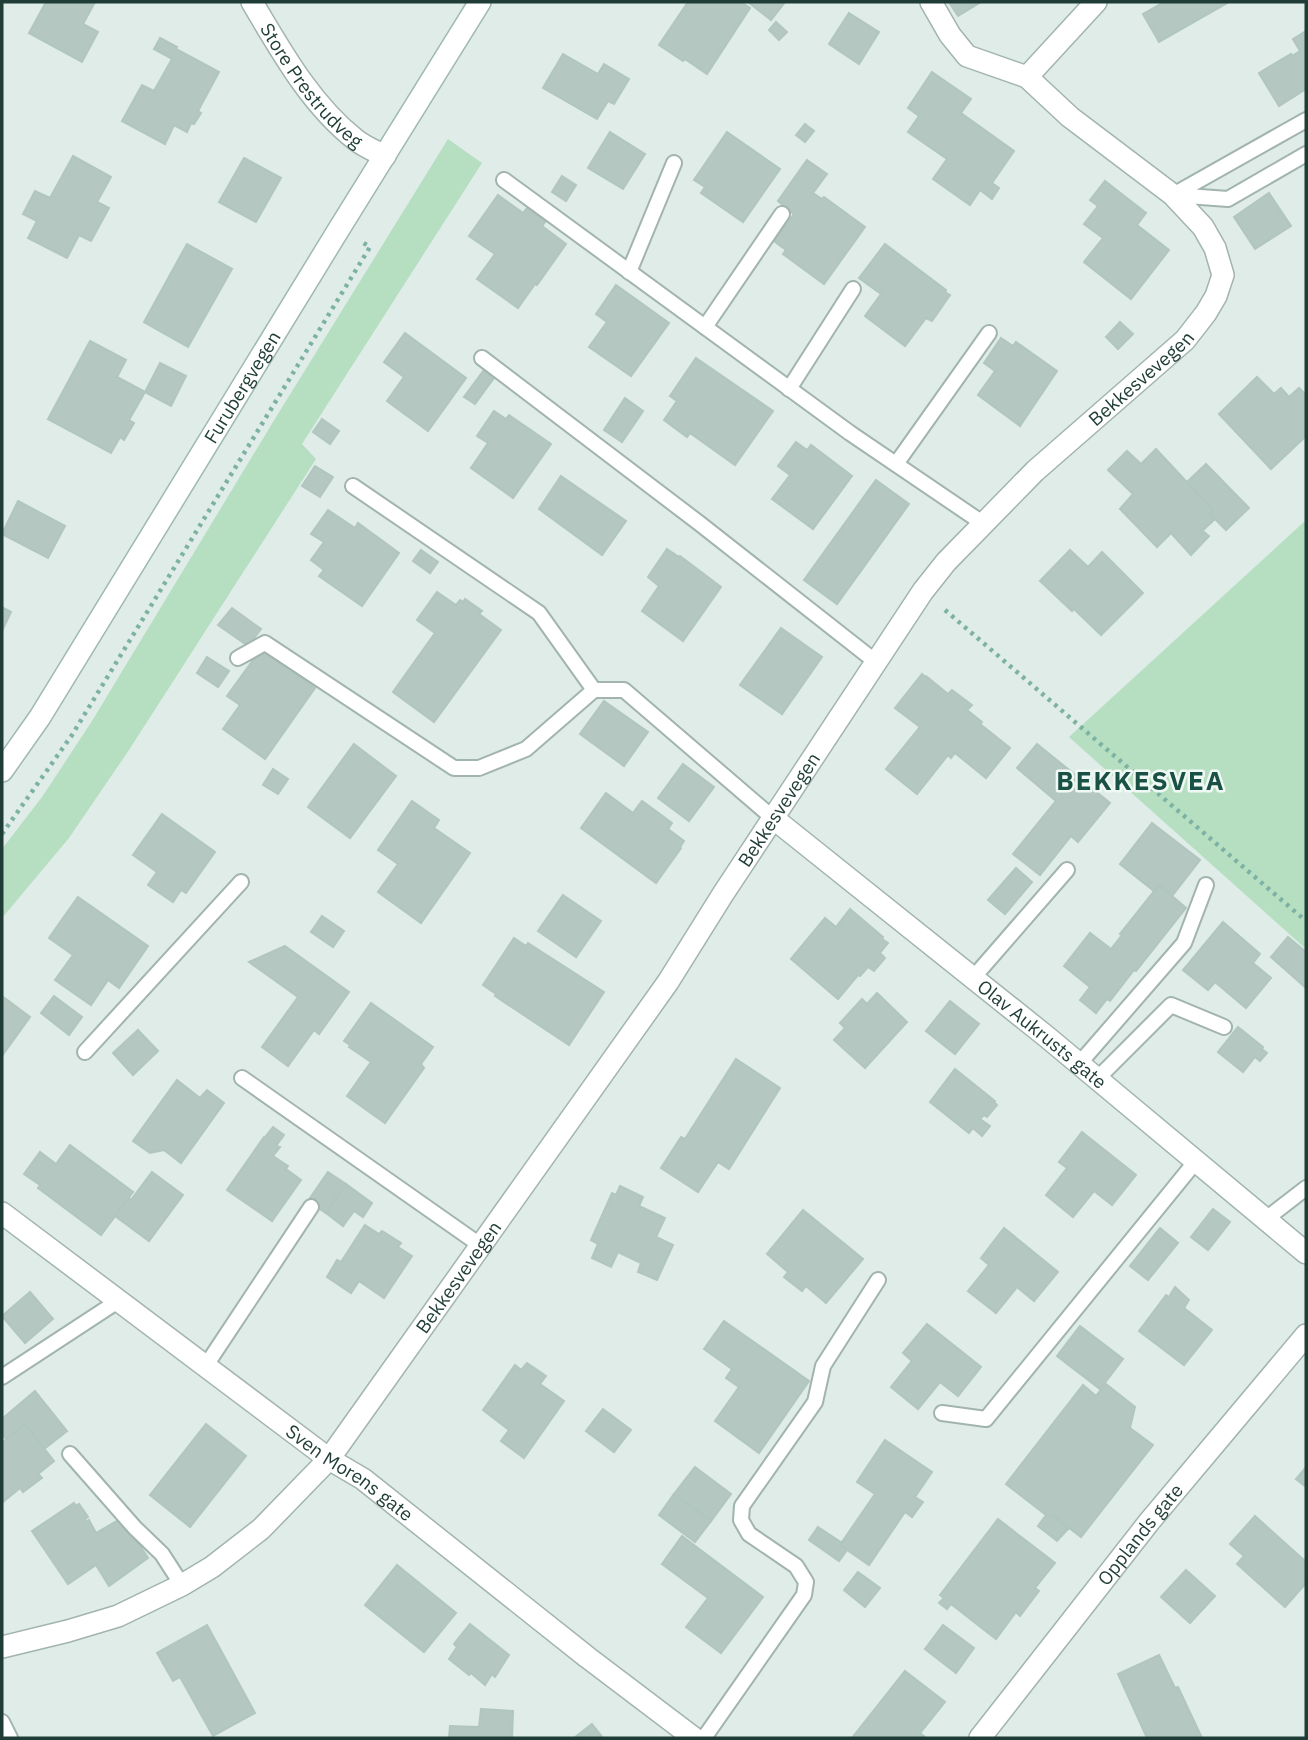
<svg xmlns="http://www.w3.org/2000/svg" width="1308" height="1740" font-family="'IBM Plex Sans',sans-serif">
	<style>
		.green { fill: #b6dfc2 }
		.building { fill: #b4c7c0; stroke: #b1c6be; stroke-width: 2 }
		.lines { fill: none; stroke-linecap: round; stroke-linejoin: round }
		.lane-casing { stroke: #a2b4ae; stroke-width: 18 }
		.street-casing { stroke: #a2b4ae; stroke-width: 24 }
		.secondary-casing { stroke: #9db9b0; stroke-width: 24 }
		.path { stroke: #7db2a3; stroke-width: 4.5; stroke-dasharray: 3.5 5; stroke-linecap: butt }
		.lane { stroke: #fff; stroke-width: 14 }
		.street { stroke: #fff; stroke-width: 21 }
		.secondary { stroke: #fff; stroke-width: 21 }
		.labels { text-anchor: middle; dominant-baseline: central; stroke-width: 5; stroke-linejoin: round; paint-order: stroke }
		.street-label { font-size: 19px; fill: #1f3d36; stroke: #f0f8f4 }
		.district-label { font-size: 26px; font-weight: bold; letter-spacing: 2px; fill: #195145; stroke: #f0f8f4 }
	</style>
	<rect width="100%" height="100%" fill="#dfece7"/>
	<g class="green">
		<polygon points="448,139 482,163 302,444 316,459 129,750 69,838 2,918 2,849 42,797 92,721 273,422"/>
		<polygon points="1306,520 1306,949 1069,737"/>
	</g>
	<g class="building">
		<polygon points="46,2 95,2 83,24 98,32 82,62 29,33"/>
		<polygon points="688,2 741,2 750,8 707,74 685,59 683,61 659,45"/>
		<polygon points="748,2 785,2 771,20"/>
		<polygon points="949,2 981,2 958,16"/>
		<polygon points="1164,2 1229,2 1159,42 1143,14"/>
		<polygon points="849,13 879,32 859,64 829,44"/>
		<polygon points="776,22 787,32 779,40 769,30"/>
		<polygon points="1306,31 1306,89 1279,106 1259,73 1291,54 1292,56 1300,51 1293,39"/>
		<polygon points="160,38 177,47 176,49 219,72 198,111 201,113 194,124 191,123 187,132 174,125 165,144 122,121 142,85 154,91 172,59 154,49"/>
		<polygon points="563,54 598,74 604,64 629,79 614,104 608,101 597,119 543,88"/>
		<polygon points="932,72 971,99 961,113 1014,151 992,183 999,188 992,199 980,190 970,205 933,179 947,159 908,132 919,116 908,108"/>
		<polygon points="805,124 814,131 805,142 796,135"/>
		<polygon points="610,132 645,154 623,189 588,168"/>
		<polygon points="727,132 780,169 743,222 701,193 705,187 694,180"/>
		<polygon points="73,156 111,177 97,202 109,208 91,241 79,235 67,258 28,238 37,221 23,214 35,191 50,198"/>
		<polygon points="244,158 281,178 256,222 219,202"/>
		<polygon points="807,160 827,174 813,193 822,199 824,197 865,227 824,284 783,254 786,250 774,241 794,214 778,201"/>
		<polygon points="562,176 576,185 566,201 552,192"/>
		<polygon points="1105,181 1146,213 1137,225 1169,250 1131,299 1084,262 1103,238 1084,224 1098,206 1090,200"/>
		<polygon points="1269,193 1291,226 1255,249 1234,217"/>
		<polygon points="498,195 523,213 527,208 546,221 542,226 566,244 537,285 535,284 518,308 477,279 495,254 469,236"/>
		<polygon points="187,244 232,269 188,347 144,322"/>
		<polygon points="885,244 946,290 945,292 950,295 932,321 926,318 905,346 865,316 881,294 859,278"/>
		<polygon points="616,285 669,323 631,376 589,347 607,322 596,314"/>
		<polygon points="1120,322 1133,334 1118,349 1106,337"/>
		<polygon points="405,333 466,378 428,431 387,401 404,377 384,362"/>
		<polygon points="1001,338 1013,346 1016,342 1057,371 1020,426 978,395 995,371 984,363"/>
		<polygon points="90,341 126,360 117,377 145,392 129,420 134,423 124,440 120,437 111,453 48,419"/>
		<polygon points="696,358 773,411 735,465 690,433 687,437 664,420 677,401 670,396"/>
		<polygon points="160,363 186,376 171,406 145,392"/>
		<polygon points="484,370 494,378 475,404 464,397"/>
		<polygon points="1257,377 1274,394 1281,388 1289,397 1299,388 1306,395 1306,438 1305,437 1271,469 1219,414"/>
		<polygon points="625,398 643,411 622,442 604,430"/>
		<polygon points="494,411 506,419 509,415 551,444 513,498 471,468 488,443 477,436"/>
		<polygon points="322,419 339,431 330,444 313,432"/>
		<polygon points="796,442 807,450 811,445 852,476 813,529 772,499 790,475 778,466"/>
		<polygon points="1156,449 1213,510 1210,514 1215,519 1200,533 1201,534 1204,532 1209,536 1191,555 1171,533 1157,547 1120,509 1133,494 1108,470 1127,451 1141,464"/>
		<polygon points="1206,464 1249,508 1226,530 1210,514 1213,510 1187,482"/>
		<polygon points="315,466 333,477 320,497 302,486"/>
		<polygon points="561,476 626,521 602,555 539,509"/>
		<polygon points="876,480 909,504 837,604 804,580"/>
		<polygon points="18,501 65,526 48,558 2,534"/>
		<polygon points="328,510 355,528 358,523 399,553 362,606 319,576 324,570 311,560 324,542 311,534"/>
		<polygon points="667,549 679,557 680,556 721,587 683,641 642,611 659,586 648,577"/>
		<polygon points="421,550 438,562 430,573 413,561"/>
		<polygon points="1070,550 1088,567 1102,552 1143,593 1101,635 1074,609 1072,611 1040,581"/>
		<polygon points="437,592 456,605 460,600 463,602 465,599 482,611 479,614 501,630 434,722 393,692 435,633 417,620"/>
		<polygon points="2,607 11,612 2,631"/>
		<polygon points="232,608 261,629 248,646 218,625"/>
		<polygon points="781,628 822,657 782,714 740,685"/>
		<polygon points="261,649 315,688 265,759 223,729 240,705 227,696"/>
		<polygon points="207,657 229,671 218,687 197,673"/>
		<polygon points="922,674 925,677 926,676 948,694 952,690 972,705 967,710 982,722 980,724 1010,748 986,778 955,753 951,758 948,755 917,794 886,769 920,727 895,708"/>
		<polygon points="604,701 648,732 624,766 580,734"/>
		<polygon points="354,744 396,776 350,838 308,807"/>
		<polygon points="1037,744 1110,803 1078,842 1071,836 1040,875 1013,854 1056,801 1017,768"/>
		<polygon points="683,764 714,787 689,821 658,798"/>
		<polygon points="273,769 288,779 278,794 263,785"/>
		<polygon points="606,793 633,813 642,801 672,823 668,829 684,841 680,847 681,848 656,883 581,828"/>
		<polygon points="412,801 439,820 434,828 470,853 421,923 378,892 398,864 378,850"/>
		<polygon points="162,814 215,852 186,893 181,890 173,902 148,885 157,872 133,855"/>
		<polygon points="1152,823 1200,860 1172,896 1159,885 1154,891 1120,864"/>
		<polygon points="1016,868 1032,882 1005,914 988,900"/>
		<polygon points="1159,885 1186,908 1136,971 1134,970 1110,1001 1107,999 1096,1013 1080,1000 1090,987 1064,966 1090,933 1111,949 1122,935 1120,934"/>
		<polygon points="563,895 601,921 576,957 538,931"/>
		<polygon points="78,897 148,946 119,988 108,980 91,1005 55,980 73,955 49,938"/>
		<polygon points="850,909 883,937 882,939 888,943 880,953 885,958 874,971 868,967 860,976 858,975 838,999 791,959 825,918 836,927"/>
		<polygon points="322,916 344,931 333,947 311,932"/>
		<polygon points="1223,922 1260,954 1253,963 1271,978 1246,1008 1215,982 1208,990 1183,970"/>
		<polygon points="1288,937 1306,952 1306,988 1271,957"/>
		<polygon points="514,938 526,946 528,943 604,992 569,1045 495,996 496,994 483,985"/>
		<polygon points="285,946 349,992 319,1034 314,1030 288,1066 262,1047 298,997 249,962"/>
		<polygon points="877,993 907,1022 865,1068 834,1040 845,1028 840,1023 862,999 867,1004"/>
		<polygon points="2,996 30,1017 2,1056"/>
		<polygon points="54,996 82,1017 69,1035 41,1013"/>
		<polygon points="950,1001 979,1024 955,1054 926,1031"/>
		<polygon points="371,1003 433,1047 421,1064 424,1068 385,1123 347,1096 371,1062 349,1047 350,1045 344,1041"/>
		<polygon points="1238,1027 1263,1047 1262,1049 1267,1053 1260,1061 1255,1057 1243,1072 1218,1052"/>
		<polygon points="138,1030 158,1051 133,1075 113,1053"/>
		<polygon points="736,1059 780,1088 729,1169 718,1162 698,1192 661,1168 681,1137 685,1139"/>
		<polygon points="955,1069 995,1101 994,1102 997,1105 987,1117 984,1115 980,1119 990,1126 982,1136 973,1128 969,1133 930,1102"/>
		<polygon points="177,1080 200,1098 207,1090 224,1103 181,1163 164,1150 150,1153 133,1141"/>
		<polygon points="273,1127 284,1135 276,1146 280,1147 273,1156 288,1166 286,1169 301,1180 272,1221 227,1190 264,1137 265,1137"/>
		<polygon points="1082,1132 1136,1175 1112,1205 1094,1191 1073,1217 1046,1195 1067,1168 1059,1162"/>
		<polygon points="70,1145 133,1192 101,1235 38,1188 40,1185 24,1174 40,1152 56,1164"/>
		<polygon points="152,1172 183,1195 149,1241 115,1216 129,1198 131,1200"/>
		<polygon points="328,1172 346,1184 326,1213 308,1201"/>
		<polygon points="346,1184 372,1203 363,1217 354,1211 343,1226 326,1213"/>
		<polygon points="620,1186 643,1197 639,1206 665,1218 656,1237 673,1245 657,1280 638,1272 641,1263 618,1252 611,1267 592,1258 598,1244 591,1240 612,1193 616,1195"/>
		<polygon points="1213,1209 1230,1222 1208,1250 1191,1237"/>
		<polygon points="803,1210 863,1259 826,1303 806,1286 802,1291 784,1277 788,1272 767,1254"/>
		<polygon points="365,1225 379,1234 382,1231 401,1243 398,1247 412,1256 384,1298 359,1281 351,1293 327,1277 337,1260 341,1262"/>
		<polygon points="1004,1228 1058,1272 1034,1301 1017,1287 996,1313 968,1291 989,1265 981,1258"/>
		<polygon points="1160,1228 1178,1243 1148,1280 1130,1266"/>
		<polygon points="1175,1287 1189,1300 1184,1308 1212,1330 1184,1365 1139,1331 1166,1295 1169,1297"/>
		<polygon points="30,1292 53,1319 25,1343 2,1316"/>
		<polygon points="724,1321 809,1381 759,1453 715,1421 739,1387 726,1378 732,1369 704,1349"/>
		<polygon points="927,1324 981,1367 958,1396 940,1382 918,1409 891,1387 912,1361 903,1353"/>
		<polygon points="1080,1326 1123,1359 1100,1389 1057,1356"/>
		<polygon points="527,1363 546,1376 540,1384 564,1401 524,1458 501,1441 509,1430 483,1410 515,1365 521,1370"/>
		<polygon points="1106,1384 1135,1407 1130,1428 1153,1445 1081,1537 1051,1514 1068,1529 1057,1541 1038,1526 1046,1515 1006,1484 1083,1385 1096,1396"/>
		<polygon points="35,1391 67,1431 44,1449 25,1424 6,1439 2,1434 2,1419"/>
		<polygon points="603,1409 631,1430 614,1452 586,1431"/>
		<polygon points="25,1424 54,1461 38,1474 42,1478 23,1492 20,1488 3,1502 2,1500 2,1443"/>
		<polygon points="206,1424 246,1456 190,1527 150,1495"/>
		<polygon points="885,1440 932,1472 915,1497 923,1502 912,1517 905,1512 869,1565 840,1545 875,1494 857,1482"/>
		<polygon points="695,1467 731,1494 711,1521 674,1494"/>
		<polygon points="1306,1467 1306,1487 1296,1479"/>
		<polygon points="674,1494 711,1521 695,1542 659,1515"/>
		<polygon points="74,1503 76,1506 79,1504 88,1517 85,1519 87,1522 89,1520 96,1533 122,1518 148,1558 109,1586 96,1565 68,1584 32,1531"/>
		<polygon points="1255,1516 1306,1562 1306,1583 1285,1607 1237,1564 1244,1556 1230,1544"/>
		<polygon points="998,1519 1055,1563 1035,1588 1039,1591 1020,1616 1016,1612 996,1639 951,1604 947,1609 939,1603 944,1598 940,1595"/>
		<polygon points="818,1527 842,1543 840,1545 847,1550 839,1561 809,1540"/>
		<polygon points="682,1536 763,1597 721,1653 686,1627 708,1598 662,1564"/>
		<polygon points="397,1565 456,1613 424,1652 365,1605"/>
		<polygon points="1186,1570 1215,1596 1190,1623 1161,1597"/>
		<polygon points="858,1572 880,1588 865,1607 844,1590"/>
		<polygon points="470,1624 509,1655 495,1677 492,1674 485,1685 471,1673 469,1675 449,1659 457,1647 454,1644"/>
		<polygon points="207,1625 255,1713 213,1736 180,1677 173,1681 157,1653"/>
		<polygon points="943,1625 974,1648 956,1673 925,1649"/>
		<polygon points="1159,1655 1175,1688 1178,1687 1202,1738 1147,1738 1118,1674"/>
		<polygon points="905,1671 945,1702 920,1733 925,1737 924,1738 852,1738"/>
		<polygon points="481,1709 513,1711 512,1738 449,1738 450,1726 479,1727"/>
		<polygon points="592,1724 603,1738 574,1738"/>
	</g>
	<g class="lines">
		<g class="lane-casing">
			<g id="lane">
				<polyline points="1306,120 1173,195 1228,199 1306,154"/>
				<polyline points="504,180 850,433 984,524"/>
				<polyline points="629,272 674,163"/>
				<polyline points="705,327 782,214"/>
				<polyline points="482,358 699,523 876,662"/>
				<polyline points="789,389 853,289"/>
				<polyline points="896,464 989,333"/>
				<polyline points="353,486 539,613 594,690"/>
				<polyline points="238,658 265,643 454,768 479,768 526,749 594,690 624,690 773,818"/>
				<polyline points="973,978 1067,870"/>
				<polyline points="85,1052 241,882"/>
				<polyline points="1079,1064 1184,943 1206,885"/>
				<polyline points="242,1078 480,1245"/>
				<polyline points="1097,1079 1171,1005 1224,1027"/>
				<polyline points="1266,1219 1306,1188"/>
				<polyline points="205,1367 311,1207"/>
				<polyline points="2,1377 118,1301"/>
				<polyline points="942,1413 986,1419 1196,1161"/>
				<polyline points="70,1454 135,1528 162,1554 182,1585"/>
				<polyline points="2,1722 10,1738"/>
				<polyline points="704,1738 804,1595 806,1582 796,1566 749,1534 741,1520 742,1506 815,1402 823,1366 878,1280"/>
			</g>
		</g>
		<g class="street-casing">
			<g id="street">
				<path id="s1" d="M252 2C281 51 311 105 356 140 365 147 375 151 385 156"/>
				<polyline points="931,2 950,35 967,56 1027,77"/>
				<path id="s2" d="M773 818 1047 1037 1306 1253"/>
				<path id="s3" d="M2 1213 329 1459 363 1479 587 1657 694 1738"/>
				<path id="s4" d="M2 1647 68 1631 118 1616 182 1585 212 1567 261 1529 329 1459 668 982 723 894 923 591 946 562 1035 471 1185 340 1206 313 1216 296 1223 275 1215 248 1203 227 1173 195 1070 117 1027 77 1096 2"/>
				<path id="s5" d="M980 1738 1149 1522 1306 1335"/>
			</g>
		</g>
		<g class="secondary-casing">
			<g id="secondary">
				<path id="s6" d="M2 771 40 717 339 229 480 2"/>
			</g>
		</g>
		<g class="path">
			<polyline points="945,610 1306,921"/>
			<polyline points="2,834 72,735 370,247 362,242"/>
		</g>
		<use href="#lane" class="lane"/>
		<use href="#street" class="street"/>
		<use href="#secondary" class="secondary"/>
	</g>
	<g class="labels">
		<g class="street-label">
			<text stroke="none"><textPath href="#s1" startOffset="103">Store Prestrudveg</textPath></text>
			<text stroke="none"><textPath href="#s4" startOffset="1743">Bekkesvevegen</textPath></text>
			<text stroke="none"><textPath href="#s6" startOffset="453">Furubergvegen</textPath></text>
			<text stroke="none"><textPath href="#s4" startOffset="1176">Bekkesvevegen</textPath></text>
			<text stroke="none"><textPath href="#s2" startOffset="345">Olav Aukrusts gate</textPath></text>
			<text stroke="none"><textPath href="#s4" startOffset="609">Bekkesvevegen</textPath></text>
			<text stroke="none"><textPath href="#s3" startOffset="434">Sven Morens gate</textPath></text>
			<text stroke="none"><textPath href="#s5" startOffset="259">Opplands gate</textPath></text>
		</g>
		<g class="district-label">
			<text x="1141" y="780">BEKKESVEA</text>
		</g>
	</g>
	<rect width="1308" height="1740" fill="none" stroke="#1f3d36" stroke-width="7"/>
</svg>
